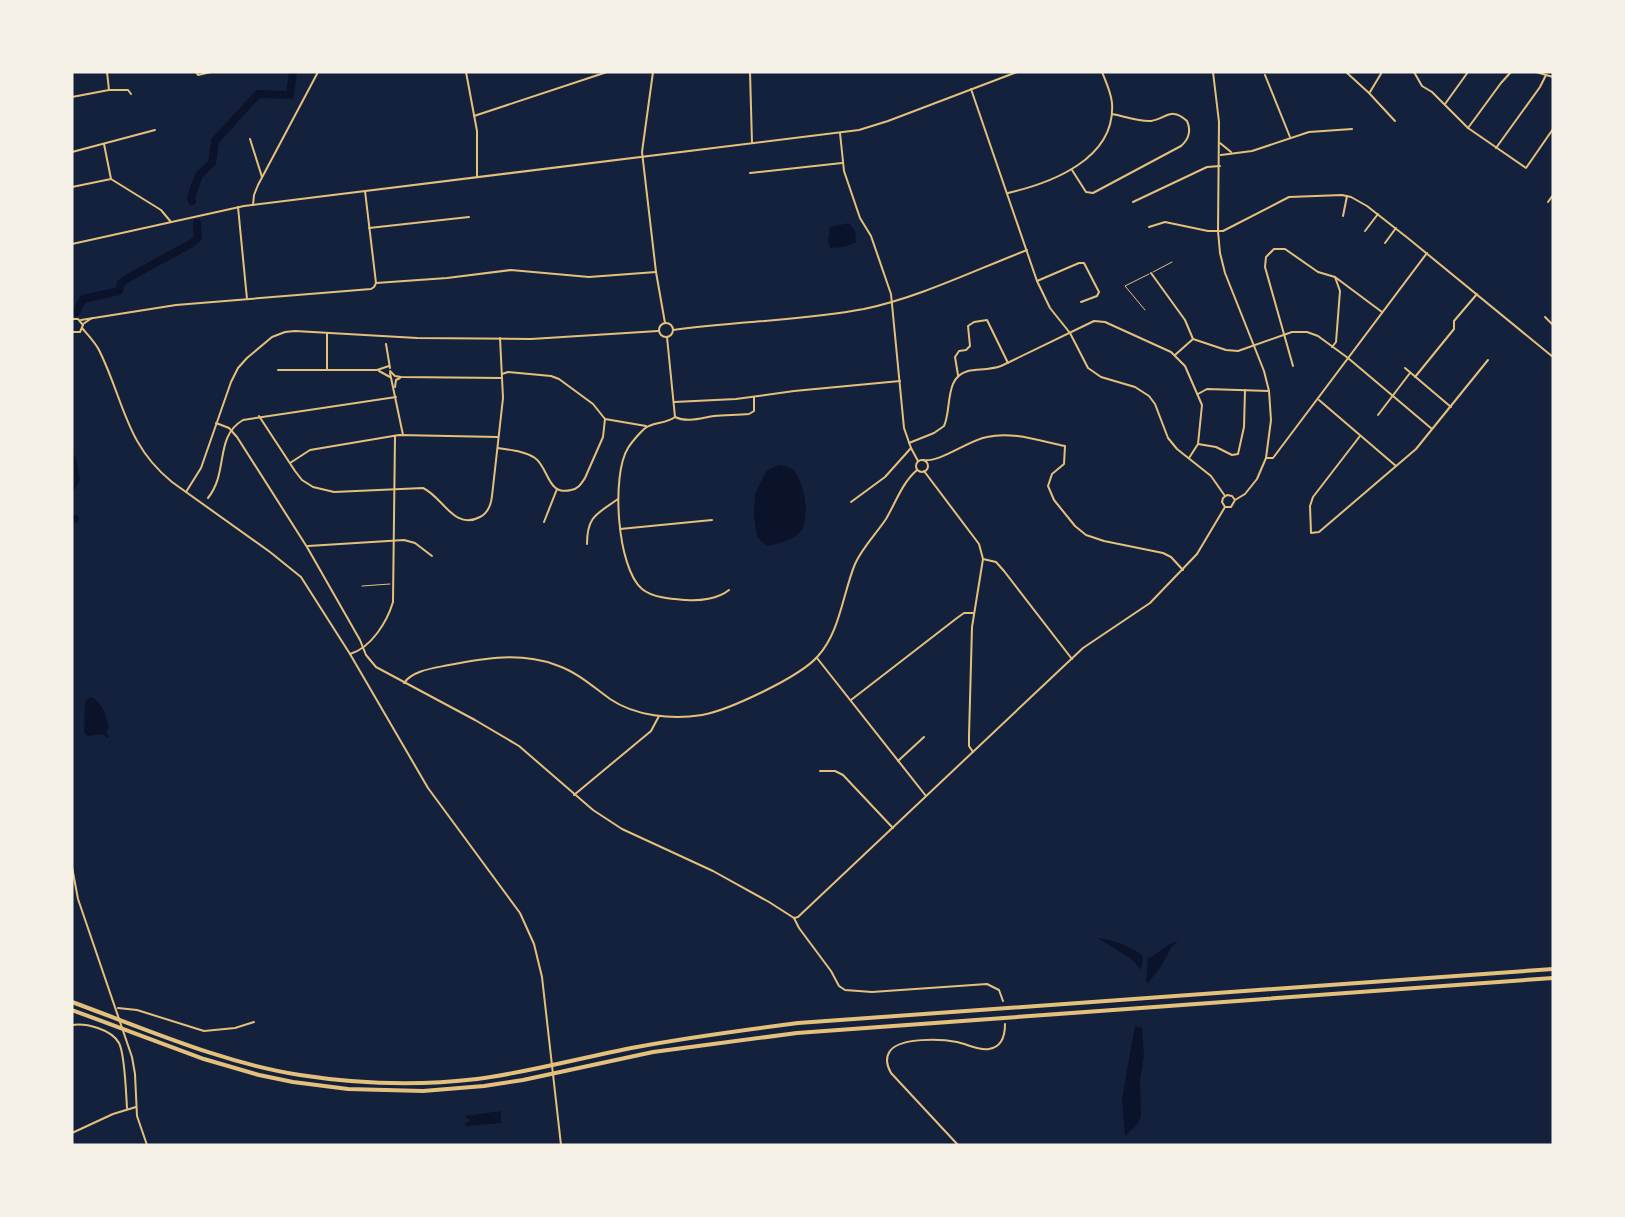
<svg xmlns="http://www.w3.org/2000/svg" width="1625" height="1217" font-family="'Public Sans',sans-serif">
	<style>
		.water { fill: #0b132b }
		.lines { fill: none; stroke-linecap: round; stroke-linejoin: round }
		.river { stroke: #0b132b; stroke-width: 8 }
		.service { stroke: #e5c07b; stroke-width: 1 }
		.minor { stroke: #e5c07b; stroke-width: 2 }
		.tertiary { stroke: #e5c07b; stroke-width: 2 }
		.motorway { stroke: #e5c07b; stroke-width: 4 }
	</style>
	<rect width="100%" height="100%" fill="#14213d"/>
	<g class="water">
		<polygon points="849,223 855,231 856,242 844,247 830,248 828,240 830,227"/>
		<path d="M779 465C785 466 792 467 795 472 805 485 810 517 801 531 794 540 778 544 767 546L757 537 754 517 755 494 766 471Z"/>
		<path d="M91 697C104 703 105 715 109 728L106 731 109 737 107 738 103 734 87 736 84 732 85 701Z"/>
		<path d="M1098 938C1113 940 1131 946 1143 956L1141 970 1131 959Z"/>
		<path d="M1178 941 1171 948 1160 968 1148 983 1146 982 1148 958C1159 954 1166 943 1178 941Z"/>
		<polygon points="1135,1026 1142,1028 1144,1056 1140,1081 1141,1117 1136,1126 1125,1136 1122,1098"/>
		<polygon points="501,1111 501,1123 465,1126 466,1123 470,1121 465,1116"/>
	</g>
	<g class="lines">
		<g class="river">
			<polyline points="192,201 191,197 199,175 212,163 215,141 258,94 290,95 293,72"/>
			<polyline points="76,312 83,299 119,291 121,283 128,278 192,243 198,238 197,223"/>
			<polyline points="72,459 76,479 72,486"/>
			<polyline points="72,519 75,519"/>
		</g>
		<g class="service">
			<polyline points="1153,272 1172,262"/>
			<polyline points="1145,310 1125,286 1149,274"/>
			<polyline points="362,586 390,584"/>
		</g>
		<g class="minor">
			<polyline points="107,72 109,90"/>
			<polyline points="196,72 198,75 211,72"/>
			<polyline points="466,72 477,131 477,177"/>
			<polyline points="653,72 642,152 656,272 665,323"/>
			<polyline points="750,72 752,143"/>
			<polyline points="1213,72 1219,122 1218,231 1220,253 1225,273 1264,371 1269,391 1271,420 1266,458"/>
			<polyline points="1346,72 1369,93 1395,121"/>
			<polyline points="1414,72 1422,86 1432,92 1468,128 1526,168 1553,129"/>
			<polyline points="1536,72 1553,77"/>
			<polyline points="1265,75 1290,137"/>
			<polyline points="971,89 1037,281 1050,308 1070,333 1088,368 1101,377 1135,387 1149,396 1155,404 1168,438 1177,449 1211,476 1225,496"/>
			<polyline points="1370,92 1382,72"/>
			<polyline points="72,97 109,90 128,90 131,94"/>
			<polyline points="1445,104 1468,72"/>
			<polyline points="474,116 607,72"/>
			<polyline points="1468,128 1501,83 1511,72"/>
			<polyline points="840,133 844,171 860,218 871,236 891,294 904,428 911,448 885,477 851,502"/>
			<polyline points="250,139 262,177"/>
			<polyline points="1220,143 1231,152"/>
			<polyline points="104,144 111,179 161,210 171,222"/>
			<polyline points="1496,148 1540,87 1546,75"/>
			<polyline points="72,152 155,130"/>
			<polyline points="1221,155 1252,151 1309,132 1352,129"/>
			<path d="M1072 170 1086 192 1093 193 1181 146C1189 139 1191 130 1187 121 1171 106 1166 119 1151 121 1139 122 1124 116 1112 114"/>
			<polyline points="750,173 842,163"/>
			<polyline points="72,187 111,179"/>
			<polyline points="365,191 376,283"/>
			<path d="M1008 193C1051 183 1116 159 1112 103 1111 92 1106 82 1102 72"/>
			<polyline points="1133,202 1207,167 1220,166"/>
			<polyline points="1548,202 1553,195"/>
			<polyline points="253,205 254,195 258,185 318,72"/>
			<polyline points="238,207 247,299"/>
			<polyline points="1343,216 1347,196"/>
			<polyline points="1149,227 1165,222 1208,231 1223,231 1289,197 1342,195 1351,197 1367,206 1409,239 1553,357"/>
			<polyline points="369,228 469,217"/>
			<polyline points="1365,231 1378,214"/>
			<polyline points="1385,243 1396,228"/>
			<polyline points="1151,273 1185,320 1193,339"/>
			<polyline points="1037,281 1079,263 1084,263 1099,292 1097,296 1081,302"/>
			<polyline points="376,283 447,278 511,270 589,277 656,272"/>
			<polyline points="1545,317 1553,325"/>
			<polyline points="81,320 176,305 371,289 374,287 376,283"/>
			<circle cx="666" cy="330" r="7"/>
			<polyline points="83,324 92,318"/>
			<path d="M673 330C736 321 801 321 864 309 920 297 973 271 1027 250"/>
			<polyline points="327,333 327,369"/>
			<polyline points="667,337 675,417"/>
			<polyline points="1193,339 1226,350 1238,351 1292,332 1307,332 1318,336 1348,358 1432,429"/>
			<polyline points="386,344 390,368"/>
			<polyline points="1332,347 1336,342 1340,291 1335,277"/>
			<polyline points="1175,355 1193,339"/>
			<polyline points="1293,366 1265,267 1266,257 1274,249 1285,249 1318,272 1335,277 1382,312"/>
			<polyline points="1405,368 1451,407"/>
			<polyline points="278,370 377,370 389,366"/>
			<polyline points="379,371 390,377"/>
			<polyline points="390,371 395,376 401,377 502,378"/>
			<polyline points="390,373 403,435"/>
			<polyline points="502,374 508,372 551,376 559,379 593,404 605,419 646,426"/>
			<polyline points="958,375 955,357 959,351 966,350 970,346 968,326 974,322 987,320 1008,363"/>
			<polyline points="1415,377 1454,329 1454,321 1477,294"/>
			<polyline points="395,387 396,380 400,378"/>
			<polyline points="1198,394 1207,389 1269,391"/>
			<polyline points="1319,400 1396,466"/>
			<polyline points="674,402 736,399 794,391 900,381"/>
			<polyline points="1378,415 1410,373"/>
			<path d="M259 416 295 471 302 480 313 487 334 492 423 488C443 497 454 531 480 517 488 513 491 505 492 496L503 398 500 338"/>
			<polyline points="216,423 229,428 237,437 307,547 360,640 366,655 376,667 475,720 519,746 593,810 622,829 713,871 769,902 794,918 799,928 831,971 839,986 845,990 872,992 987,984 999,990 1003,1001"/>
			<polyline points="1360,436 1313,497 1310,506 1311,533 1319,532 1416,449 1488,360"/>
			<path d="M909 443 934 433 944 426C952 409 944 377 968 371 979 369 990 370 1001 366L1094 321 1105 322 1171 352 1185 366 1202 405 1198 444 1189 458"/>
			<polyline points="1198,444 1216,447 1232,455 1238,454 1244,427 1245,390"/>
			<path d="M498 448C510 450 525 451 535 458 549 468 547 496 571 490 578 489 581 484 585 478L603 437 605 419"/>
			<polyline points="911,448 918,461"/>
			<path d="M922 460C941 463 966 441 987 437 1012 431 1040 441 1065 446L1064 464 1052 474 1048 486 1054 500 1075 526 1086 535 1104 541 1163 553 1171 557 1183 570"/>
			<circle cx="922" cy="466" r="6"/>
			<polyline points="290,463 310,450 399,435 498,437"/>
			<polyline points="924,471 979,544 983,559 996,562 1004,571 1072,659"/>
			<polyline points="186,492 201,468 231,382 238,368 247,358 272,337 285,332 295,331 417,338 531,339 658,331"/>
			<path d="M208 498C229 472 214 437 243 420L396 397"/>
			<polyline points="1235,500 1232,496 1227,495 1223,498 1222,502 1225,507 1231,507 1235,500 1245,494 1257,479 1266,458 1273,458 1427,253"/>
			<polyline points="544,522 557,489"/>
			<polyline points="620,529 712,520"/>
			<path d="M587 544C587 516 597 514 618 499"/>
			<polyline points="308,546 404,540 415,543 432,556"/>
			<path d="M729 590C718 599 700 601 686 600 672 599 653 598 642 589 617 568 611 475 628 448 631 443 644 427 649 426 658 422 667 423 675 417 687 423 701 418 714 416 725 415 737 415 749 414L754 411V397"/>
			<path d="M350 654C371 648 387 622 393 602L395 436"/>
			<polyline points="817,658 926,796"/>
			<path d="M404 683C413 670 435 668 449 665 485 658 521 652 556 665 577 672 592 686 610 699 635 716 672 720 702 715 729 710 800 677 818 656 840 632 843 593 855 564 862 548 876 534 886 519 896 502 902 483 917 470"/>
			<polyline points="851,700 957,618 964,613 973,613"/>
			<polyline points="973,752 969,746 969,736 972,627 983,559"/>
			<polyline points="898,761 924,737"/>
			<polyline points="820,771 835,771 843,775 893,828"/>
			<polyline points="574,795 651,731 659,716"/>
			<polyline points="72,867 78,899 132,1057 135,1074 137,1116 147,1145"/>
			<polyline points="794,918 798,917 1083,648 1150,603 1197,554 1225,507"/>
			<polyline points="118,1008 137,1010 204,1031 235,1028 254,1022"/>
			<path d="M72 1025C86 1023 111 1029 119 1043 125 1054 126 1094 127 1108"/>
			<polyline points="72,1133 113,1114 136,1107"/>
			<path d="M958 1145 891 1073C887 1066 885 1058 890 1051 900 1037 942 1039 957 1042 967 1044 979 1051 989 1049 1002 1047 1005 1036 1005 1024"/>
		</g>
		<g class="tertiary">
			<polyline points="72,244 244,206 859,130 888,121 1017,72"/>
			<polyline points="72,319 78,319 83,325 80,332 72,332"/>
			<path d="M82 328C88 335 95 342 99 350 124 400 125 444 172 482L270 552 301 577 350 654 428 788 520 913 534 944 542 977 561 1145"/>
		</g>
		<g class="motorway">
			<path d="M72 1002C146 1029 222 1063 300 1075 358 1084 418 1086 477 1079 531 1072 583 1057 637 1047 690 1037 744 1030 798 1023L1553 969"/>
			<polyline points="72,1010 204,1059 259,1075 293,1082 348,1089 423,1091 484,1086 523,1080 653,1052 797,1033 1553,978"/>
		</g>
	</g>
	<rect width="1625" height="1217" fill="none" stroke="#f6f1e7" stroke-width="147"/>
</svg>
